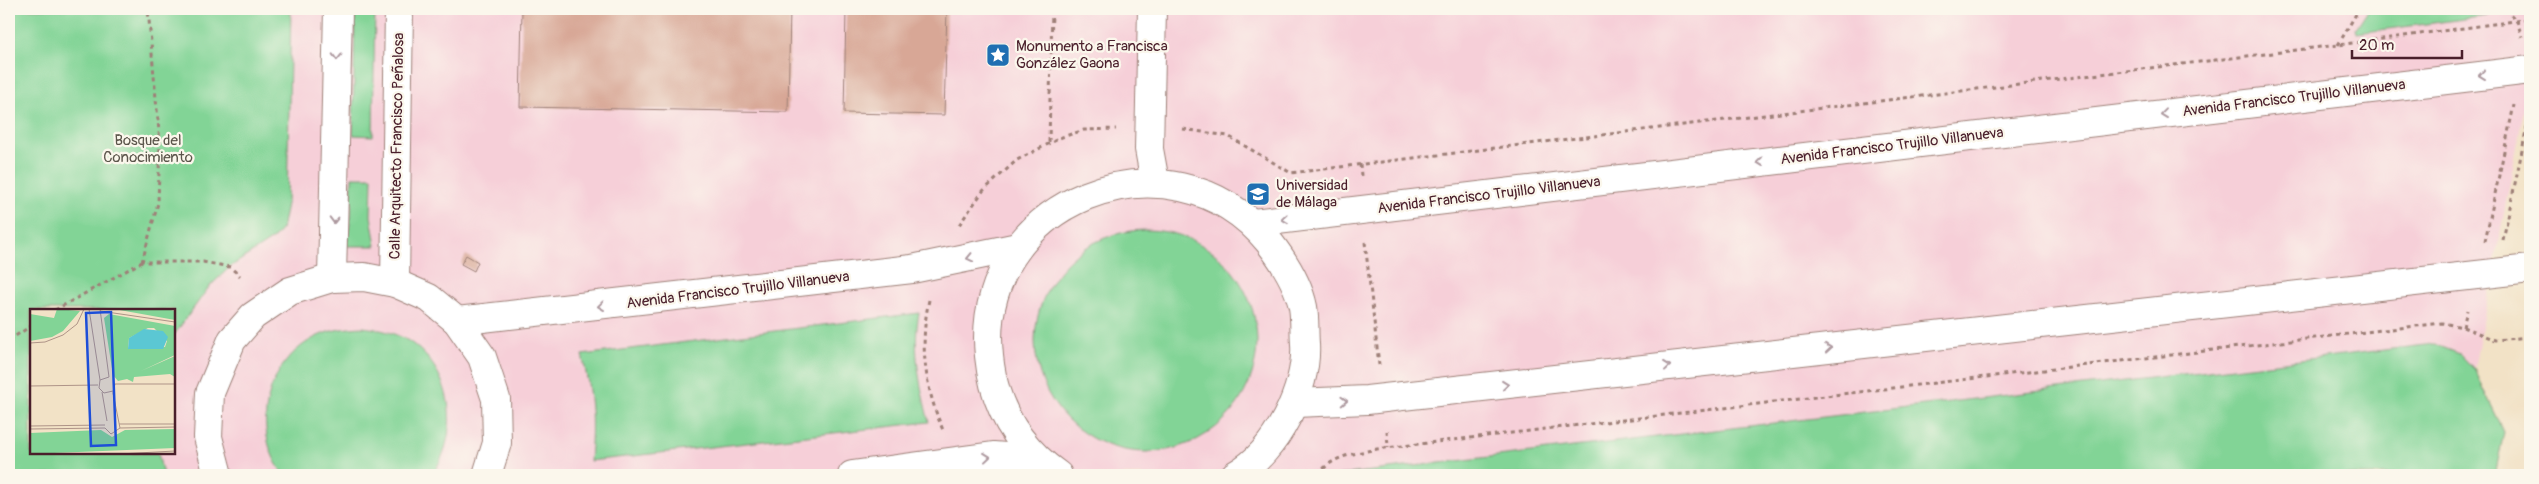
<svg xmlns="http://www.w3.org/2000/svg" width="2539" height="484" font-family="Pangolin,sans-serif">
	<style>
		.built { fill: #f6cfd8; fill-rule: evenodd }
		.green { fill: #82d496; stroke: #667a60 }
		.building { fill: #d8a796 }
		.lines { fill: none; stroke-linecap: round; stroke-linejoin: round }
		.minor-casing { stroke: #9e8078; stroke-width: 30 }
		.tertiary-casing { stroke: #9e8078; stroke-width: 30 }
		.path { stroke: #9e8078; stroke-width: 3; stroke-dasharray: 4 4; stroke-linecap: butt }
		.minor { stroke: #fff; stroke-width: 28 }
		.tertiary { stroke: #fff; stroke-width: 28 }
		.oneway { stroke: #ae9aa0 }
		.labels { text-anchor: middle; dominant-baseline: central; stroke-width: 4.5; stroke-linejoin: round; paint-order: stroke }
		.poi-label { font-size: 15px; fill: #4a1f2b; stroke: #fbf7ec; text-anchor: start }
		.street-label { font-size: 15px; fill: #4a1f2b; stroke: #fbf7ec }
		.park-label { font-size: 15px; fill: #5b554b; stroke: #fbf7ec }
		.inset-road { fill: none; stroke: #af9488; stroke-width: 1 }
		.view { fill: #1d4ed8; fill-opacity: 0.15; stroke: #1d4ed8; stroke-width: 2.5 }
		.inset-edge { fill: none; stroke: #4a1f2b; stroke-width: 2.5 }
	</style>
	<rect width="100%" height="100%" fill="#fbf7ec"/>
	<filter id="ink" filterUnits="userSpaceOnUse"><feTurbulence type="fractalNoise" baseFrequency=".02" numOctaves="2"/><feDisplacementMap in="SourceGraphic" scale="10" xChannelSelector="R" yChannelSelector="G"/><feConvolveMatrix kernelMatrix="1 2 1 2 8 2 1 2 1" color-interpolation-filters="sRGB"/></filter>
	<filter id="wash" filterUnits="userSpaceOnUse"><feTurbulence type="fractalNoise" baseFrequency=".0096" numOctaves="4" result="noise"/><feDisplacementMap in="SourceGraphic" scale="20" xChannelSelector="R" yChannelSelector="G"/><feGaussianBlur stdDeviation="1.12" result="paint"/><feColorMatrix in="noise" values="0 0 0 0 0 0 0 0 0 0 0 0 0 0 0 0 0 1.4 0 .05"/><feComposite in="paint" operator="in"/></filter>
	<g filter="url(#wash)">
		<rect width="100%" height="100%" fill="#f2e2c6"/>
		<path class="built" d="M9 9H2530V78L2474 369 2504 432 2495 475H9ZM31 310H174V453H31Z"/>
		<g class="green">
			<polygon points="9,9 291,9 287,204 282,229 274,238 230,267 209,287 174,335 174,310 31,310 31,453 158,453 163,475 9,475"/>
			<polygon points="355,9 375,9 373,136 353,135"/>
			<polygon points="2369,9 2490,9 2487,16 2357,33 2356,29"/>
			<polygon points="352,177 372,177 371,216 376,246 346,246 351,216"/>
			<circle cx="1146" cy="341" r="111"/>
			<path d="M919 313C912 350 920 386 929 422L590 461C593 420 592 395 582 355Z"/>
			<path d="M363 327C378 329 393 332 407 340 453 369 462 432 432 475H284C249 430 266 360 318 336 332 329 347 328 363 327Z"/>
			<polygon points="2434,344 2460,354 2474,369 2504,432 2495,475 1339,475"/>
		</g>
		<g id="blocks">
			<g class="building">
				<polygon points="522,9 790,9 788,112 520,107"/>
				<polygon points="846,9 947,9 944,115 844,113"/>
				<polygon points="466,255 478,262 474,271 461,264"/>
			</g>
		</g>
	</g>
	<g filter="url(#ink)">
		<use href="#blocks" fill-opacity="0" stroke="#9e8078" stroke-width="1"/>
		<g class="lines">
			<g class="minor-casing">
				<g id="minor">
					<polyline points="1152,9 1149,149 1155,182"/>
					<polyline points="332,278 338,9"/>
					<polyline points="395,283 399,9"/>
					<polyline points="218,475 208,437 210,393 232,340 253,316 290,291 332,278 364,277 395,283 429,298 457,321 482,357 496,399 497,443 487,475"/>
				</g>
			</g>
			<g class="tertiary-casing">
				<g id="tertiary">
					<polyline points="1253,223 2530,70"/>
					<polyline points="457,321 912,269 1018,247"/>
					<polyline points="1295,403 1367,400 2530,269"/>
					<polyline points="852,475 993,456 1036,459"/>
					<path d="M1058 475C1017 446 994 407 989 356 973 202 1170 121 1269 242 1283 260 1298 283 1303 307 1305 318 1304 332 1305 344 1308 388 1276 453 1235 475"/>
				</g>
			</g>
			<g class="path">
				<polyline points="2505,9 2517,21 2522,37"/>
				<polyline points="2338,45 2359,9"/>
				<polyline points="1183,129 1228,136 1291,173 2338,45 2530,19"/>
				<polyline points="1049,142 1052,9"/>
				<polyline points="1360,164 1361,176"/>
				<polyline points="959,225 983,191 1017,160 1062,137 1084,130 1116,129"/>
				<polyline points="2503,240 2530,113"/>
				<polyline points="2485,241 2514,105"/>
				<polyline points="1365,242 1379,365"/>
				<polyline points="142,262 158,203 160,143 148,9"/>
				<path d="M929 300C919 345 925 388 943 430"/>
				<polyline points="55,310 142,262 203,262 230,267 240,276"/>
				<polyline points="2463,327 2467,310"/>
				<polyline points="9,340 31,326"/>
				<polyline points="1387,431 1388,448"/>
				<path d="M1318 475C1333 455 1354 454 1377 449L2442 323 2463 327 2495 340 2530 337"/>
			</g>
			<use href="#minor" class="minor"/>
			<use href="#tertiary" class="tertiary"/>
		</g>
		<defs><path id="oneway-chevron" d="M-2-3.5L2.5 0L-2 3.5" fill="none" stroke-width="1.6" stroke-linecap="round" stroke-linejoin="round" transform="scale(1.25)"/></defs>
		<g class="oneway">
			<use href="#oneway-chevron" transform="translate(337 57) rotate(91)"/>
			<use href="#oneway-chevron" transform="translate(2482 75) rotate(173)"/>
			<use href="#oneway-chevron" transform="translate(2164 114) rotate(173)"/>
			<use href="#oneway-chevron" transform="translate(1760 162) rotate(173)"/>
			<use href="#oneway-chevron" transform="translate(1285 219) rotate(174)"/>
			<use href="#oneway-chevron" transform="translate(334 220) rotate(91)"/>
			<use href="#oneway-chevron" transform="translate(970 258) rotate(167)"/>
			<use href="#oneway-chevron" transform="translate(601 306) rotate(173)"/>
			<use href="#oneway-chevron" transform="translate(1828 348) rotate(-6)"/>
			<use href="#oneway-chevron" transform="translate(1667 366) rotate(-6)"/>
			<use href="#oneway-chevron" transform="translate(1505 385) rotate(-6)"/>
			<use href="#oneway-chevron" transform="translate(1344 401) rotate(-2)"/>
			<use href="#oneway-chevron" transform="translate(987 457) rotate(-6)"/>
		</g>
	</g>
	<defs>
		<g id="sight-square" transform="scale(1.25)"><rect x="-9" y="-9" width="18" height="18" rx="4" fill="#1f6fb2" stroke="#fbf7ec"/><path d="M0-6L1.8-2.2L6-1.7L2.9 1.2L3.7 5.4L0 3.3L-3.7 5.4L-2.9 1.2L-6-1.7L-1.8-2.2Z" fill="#fff"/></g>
		<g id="university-square" transform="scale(1.25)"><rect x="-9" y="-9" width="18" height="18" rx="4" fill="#1f6fb2" stroke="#fbf7ec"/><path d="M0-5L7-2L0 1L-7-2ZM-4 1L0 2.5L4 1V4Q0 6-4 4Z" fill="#fff"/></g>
	</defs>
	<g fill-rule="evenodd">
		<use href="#sight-square" x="998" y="55"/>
		<use href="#university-square" x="1258" y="194"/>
	</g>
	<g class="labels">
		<g class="poi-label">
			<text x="1016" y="46">Monumento a Francisca<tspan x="1016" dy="17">González Gaona</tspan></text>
			<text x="1276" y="185">Universidad<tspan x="1276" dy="17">de Málaga</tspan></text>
		</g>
		<g class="street-label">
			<text transform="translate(2294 98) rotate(-7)">Avenida Francisco Trujillo Villanueva</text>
			<text transform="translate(397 146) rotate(-89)">Calle Arquitecto Francisco Peñalosa</text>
			<text transform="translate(1892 146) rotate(-7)">Avenida Francisco Trujillo Villanueva</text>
			<text transform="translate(1489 195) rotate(-7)">Avenida Francisco Trujillo Villanueva</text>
			<text transform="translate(738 290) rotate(-7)">Avenida Francisco Trujillo Villanueva</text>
		</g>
		<g class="park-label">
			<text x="148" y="140">Bosque del<tspan x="148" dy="17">Conocimiento</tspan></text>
		</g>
	</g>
	<g transform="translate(30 309)">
		<rect width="145" height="145" fill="#f2e2c6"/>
		<path d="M27 0 50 2 33 22 22 28 0 32V5L24 9ZM84 0H137L145 2V11ZM79 5 145 17V46L111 62 145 47V68L140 65 104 68 103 73 97 70 88 72 83 66 74 9ZM118 19H124L137 32 135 38 98 40 99 29ZM145 120V139L0 145V124L71 121 82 128 95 121Z" fill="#82d496" fill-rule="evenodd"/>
		<path d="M114 20 133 22 138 28 133 40H98L99 29Z" fill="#5bc7d3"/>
		<path class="inset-road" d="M59 0 70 71M70 0 79 68M70 2 145 13M0 34 15 33 33 26 47 15 54 0M79 68 70 71 69 79 74 84 83 82M85 75H145M0 77 68 76M72 83 77 112M89 115H145M0 117 75 116M75 119 81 125 90 119 83 84 85 75M90 119 145 118M0 120 75 119M89 145 145 142"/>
		<path class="view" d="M81 3 86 136 61 137 56 4Z"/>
		<rect width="145" height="145" class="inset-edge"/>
	</g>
	<rect width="2539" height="484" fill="none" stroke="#fbf7ec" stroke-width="30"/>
	<path d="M2352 50v8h110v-8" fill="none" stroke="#4a1f2b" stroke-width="2.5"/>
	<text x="2359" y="50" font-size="15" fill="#4a1f2b" stroke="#fbf7ec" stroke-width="4" paint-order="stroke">20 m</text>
</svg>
